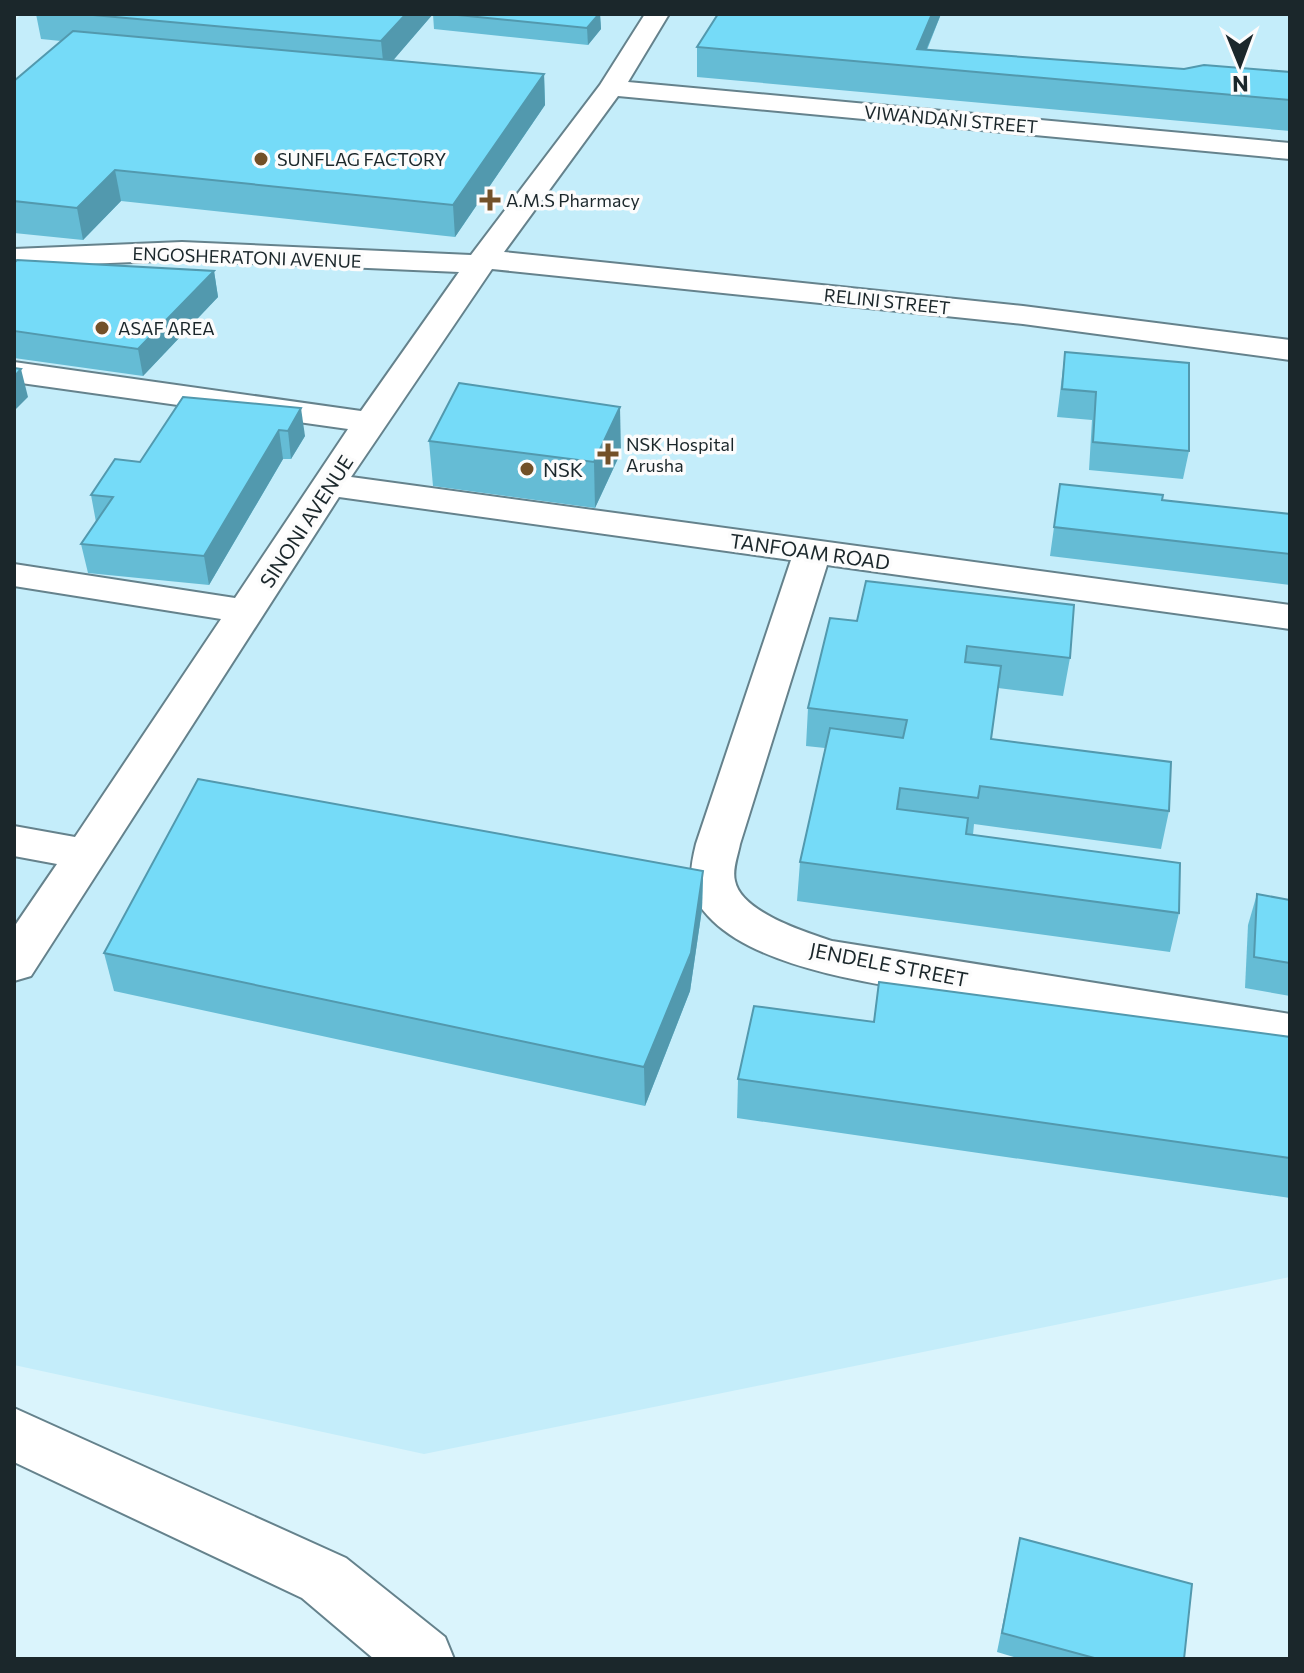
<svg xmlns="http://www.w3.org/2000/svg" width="1304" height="1673" font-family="Commissioner,sans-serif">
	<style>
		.built { fill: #c4edfa }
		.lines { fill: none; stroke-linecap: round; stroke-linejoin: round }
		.minor-casing { stroke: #65828c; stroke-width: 4 }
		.minor { fill: #fff; fill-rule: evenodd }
		.wall { fill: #65bcd5 }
		.shaded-wall { fill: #5299ae }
		.building { fill: #75dbf8; stroke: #5299ae; stroke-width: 2 }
		.poi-dot { fill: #725028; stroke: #fcfcfc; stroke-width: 3 }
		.labels { text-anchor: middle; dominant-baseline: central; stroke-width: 7; stroke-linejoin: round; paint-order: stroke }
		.far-street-label { font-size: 18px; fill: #1b272b; stroke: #fcfcfc }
		.far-poi-label { font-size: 18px; fill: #1b272b; stroke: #fcfcfc; text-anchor: start }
		.poi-label { font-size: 20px; fill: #1b272b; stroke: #fcfcfc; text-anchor: start }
		.street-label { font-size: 20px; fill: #1b272b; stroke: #fcfcfc }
	</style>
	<rect width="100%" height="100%" fill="#daf4fc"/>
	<polygon class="built" points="21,14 1290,14 1290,1277 424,1454 14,1365 14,22"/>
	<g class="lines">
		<g class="minor-casing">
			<g id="minor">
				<path d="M645 14H669L628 82 1290 143V159L618 96 504 252 1023 306 1290 340V360L1023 324 492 269 351 477 1290 605V629L827 565 740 844C738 855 732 869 735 881 741 912 805 932 832 941L1290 1014V1050C1198 1035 1106 1020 1014 1004 932 991 774 980 713 921 687 896 688 876 696 844L791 560 339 497 31 976 14 981V927L57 864 14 856V826L75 837 221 619 14 586V564L235 598 348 429 14 382V362L361 411 459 272 182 260 14 267V249L182 242 471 255 600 85Z"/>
				<polygon points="14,1408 346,1558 445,1637 454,1659 374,1659 302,1598 14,1462"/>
			</g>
		</g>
		<use href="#minor" class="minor"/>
	</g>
	<g class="wall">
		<polygon points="36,14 600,14 601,29 588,45 434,29 433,14 393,60 544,74 545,105 455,237 121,201 83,240 14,233 14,81 61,41 41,39"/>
		<polygon points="718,14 941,14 927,50 1184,69 1290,72 1290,131 697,77 697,47"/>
		<polygon points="14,263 214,271 218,297 143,376 14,358"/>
		<polygon points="1065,352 1189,451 1183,479 1089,470 1092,420 1057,417"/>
		<polygon points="183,397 305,436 291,459 283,459 209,585 88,573 81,544 96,522 91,495 140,462"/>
		<polygon points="429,441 621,452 595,508 433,486"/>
		<polygon points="1060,484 1162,500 1290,514 1290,585 1050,556"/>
		<polygon points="830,618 1070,658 1063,696 998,688 991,739 1169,811 1161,849 974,824 973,835 1179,913 1170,952 797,901 800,862 825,748 806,746 808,708"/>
		<polygon points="703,871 702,909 690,991 645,1106 114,991 104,953"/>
		<polygon points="1257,894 1290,900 1290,996 1245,988 1248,925"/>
		<polygon points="874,1022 1290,1037 1290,1198 737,1118 738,1079"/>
		<polygon points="1020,1538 1184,1659 1021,1659 997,1652"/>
	</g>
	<g class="shaded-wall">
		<polygon points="406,14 433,14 384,71 381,41"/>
		<polygon points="599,14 600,14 601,29 588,45 587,28"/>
		<polygon points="932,14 941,14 919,67 917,49"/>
		<polygon points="544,74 545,105 455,237 453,205"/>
		<polygon points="115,170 121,201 83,240 77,208"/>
		<polygon points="214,271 218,297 143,376 138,349"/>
		<polygon points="21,369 28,397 14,411 14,377"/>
		<polygon points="620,407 621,452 595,508 594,462"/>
		<polygon points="301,408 305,436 291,459 288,431"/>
		<polygon points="279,430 283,459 209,585 204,556"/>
		<polygon points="703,871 702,909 690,991 645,1106 644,1067"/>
	</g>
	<g class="building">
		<polygon points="82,14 406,14 381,41"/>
		<polygon points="448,14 599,14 587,28"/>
		<polygon points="718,14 932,14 917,49 1184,69 1204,65 1290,72 1290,100 697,47"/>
		<polygon points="73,31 544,74 453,205 115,170 77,208 14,201 14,81"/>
		<polygon points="17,260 214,271 138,349 14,331 14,263"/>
		<polygon points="1065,352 1189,363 1189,451 1093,442 1096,392 1062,389"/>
		<polygon points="14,368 21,369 14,377"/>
		<polygon points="459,383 620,407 594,462 429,441"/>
		<polygon points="183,397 301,408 288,431 279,430 204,556 81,544 113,497 91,495 115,459 140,462"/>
		<polygon points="1060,484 1163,495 1162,500 1290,514 1290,554 1054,527"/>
		<polygon points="866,581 1074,605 1070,658 967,646 965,662 1001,666 991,739 1171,762 1169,811 980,786 978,798 900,788 897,809 968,818 966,834 1180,863 1179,913 800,862 830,728 903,738 907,720 808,708 830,618 857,621"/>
		<polygon points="198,779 703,871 691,953 644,1067 104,953"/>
		<polygon points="1257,894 1290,900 1290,963 1254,957"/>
		<polygon points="879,982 1290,1037 1290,1158 738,1079 754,1006 874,1022"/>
		<polygon points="1020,1538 1192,1584 1184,1659 1098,1659 1002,1633"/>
	</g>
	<g class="poi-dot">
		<circle cx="261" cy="159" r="8"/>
		<path d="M486 188h8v8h8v8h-8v8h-8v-8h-8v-8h8z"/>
		<circle cx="102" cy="328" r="8"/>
		<path d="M604 442h8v8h8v8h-8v8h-8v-8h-8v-8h8z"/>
		<circle cx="527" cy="469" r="8"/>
	</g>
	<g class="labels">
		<g class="far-street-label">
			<text transform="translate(951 119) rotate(5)">VIWANDANI STREET</text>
			<text transform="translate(247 257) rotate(2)">ENGOSHERATONI AVENUE</text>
			<text transform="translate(887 301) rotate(6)">RELINI STREET</text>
		</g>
		<g class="far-poi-label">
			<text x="277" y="159">SUNFLAG FACTORY</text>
			<text x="506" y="200">A.M.S Pharmacy</text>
			<text x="118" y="328">ASAF AREA</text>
			<text x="626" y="444">NSK Hospital<tspan x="626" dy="21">Arusha</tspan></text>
		</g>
		<g class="poi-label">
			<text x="543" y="469">NSK</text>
		</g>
		<g class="street-label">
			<text transform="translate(306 521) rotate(-57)">SINONI AVENUE</text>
			<text transform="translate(810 551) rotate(8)">TANFOAM ROAD</text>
			<text transform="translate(889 964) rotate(11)">JENDELE STREET</text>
		</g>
	</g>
	<rect width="1304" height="1673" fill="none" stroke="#1b272b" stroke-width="32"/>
	<g transform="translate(1240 64) rotate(179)" stroke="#fcfcfc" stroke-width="6" paint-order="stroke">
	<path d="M0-6L14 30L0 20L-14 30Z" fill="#1b272b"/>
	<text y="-12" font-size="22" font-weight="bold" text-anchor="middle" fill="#1b272b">N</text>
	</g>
</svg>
